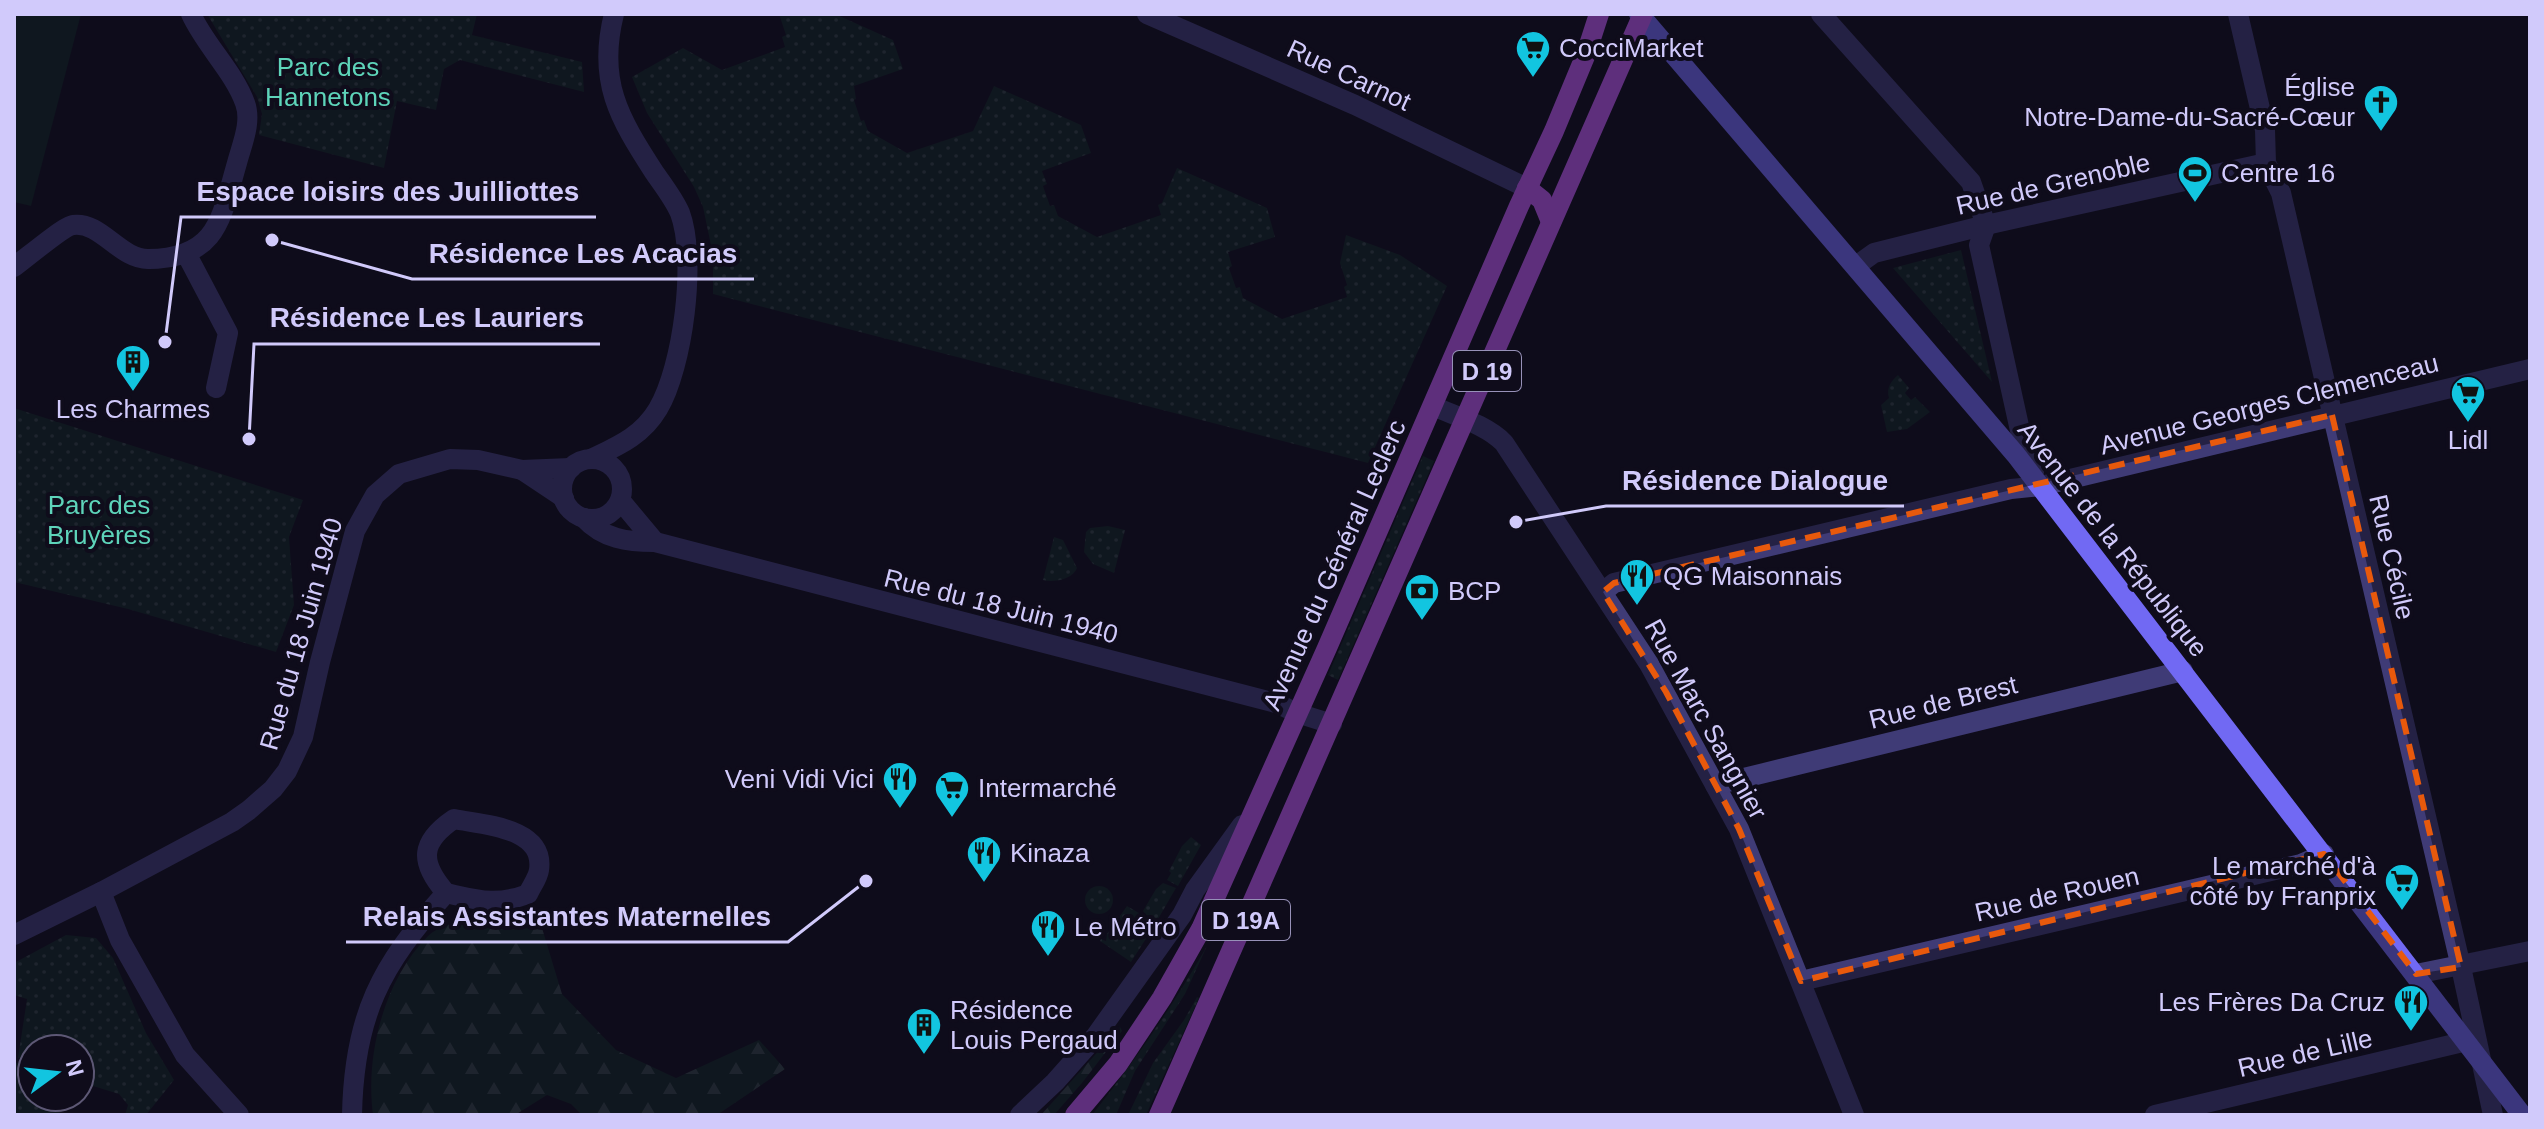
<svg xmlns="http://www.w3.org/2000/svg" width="2544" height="1129" font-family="Arial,sans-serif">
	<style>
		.green { fill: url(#green-dots) }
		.forest { fill: url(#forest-firs) }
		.pitch { fill: #102424 }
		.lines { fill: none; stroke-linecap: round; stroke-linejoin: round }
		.minor { stroke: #3f3b76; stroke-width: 20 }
		.secondary { stroke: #7169f3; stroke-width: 20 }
		.primary { stroke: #be5af2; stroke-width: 20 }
		.marked { fill: none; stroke: #e8590c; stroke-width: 6; stroke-dasharray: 16 10; stroke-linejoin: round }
		.labels { text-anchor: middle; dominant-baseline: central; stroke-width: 8; stroke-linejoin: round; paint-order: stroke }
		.shield { fill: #0f0c1b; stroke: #9791b8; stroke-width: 2 }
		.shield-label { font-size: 24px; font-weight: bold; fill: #d1cafb }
		.poi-label { font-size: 26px; fill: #d1cafb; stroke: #0f0c1b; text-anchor: start }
		.park-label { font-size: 26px; fill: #5ed4ba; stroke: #0f0c1b }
		.street-label { font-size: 26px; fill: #d1cafb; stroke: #0f0c1b }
		.leader { fill: none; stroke: #d1cafb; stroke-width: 3 }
		.callout-dot { fill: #d1cafb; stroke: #0f0c1b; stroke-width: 3 }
		.callout-label { font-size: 28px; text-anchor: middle; font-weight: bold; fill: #d1cafb; stroke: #0f0c1b; stroke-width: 8; stroke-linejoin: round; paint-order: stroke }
	</style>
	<defs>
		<pattern id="green-dots" width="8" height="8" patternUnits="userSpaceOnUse" patternTransform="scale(2)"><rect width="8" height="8" fill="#102424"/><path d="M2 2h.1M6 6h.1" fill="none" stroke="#324245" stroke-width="1.8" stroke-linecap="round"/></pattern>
		<pattern id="forest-firs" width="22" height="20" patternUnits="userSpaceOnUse" patternTransform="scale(2)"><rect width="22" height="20" fill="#102424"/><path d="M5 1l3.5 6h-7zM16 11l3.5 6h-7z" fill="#324245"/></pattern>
	</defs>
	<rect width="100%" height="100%" fill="#0f0c1b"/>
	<g class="green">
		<polygon points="207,14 477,14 472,35 582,62 584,92 460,60 444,69 436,110 397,101 384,168 259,135 262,114 257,97"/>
		<polygon points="779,14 835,14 893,40 903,69 854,86 856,99 854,100 861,121 864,120 868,131 907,153 973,131 994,86 1081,125 1091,153 1042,171 1047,184 1043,186 1050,206 1054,205 1058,216 1097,237 1161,215 1158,205 1162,203 1177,168 1267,208 1275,237 1228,252 1232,266 1229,268 1236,288 1240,287 1243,298 1282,319 1347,297 1344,287 1347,285 1340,263 1346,235 1400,255 1447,286 1368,463 713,294 713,255 703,207 694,187 647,113 632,77 683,48 722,70 785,47 782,37 786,35"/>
		<polygon points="1961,250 1992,382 1893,268"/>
		<path d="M1898 375 1909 388 1905 393 1911 400 1915 397 1930 412 1907 429 1887 432 1881 405 1889 398C1886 388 1891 381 1898 375Z"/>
		<polygon points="14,408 303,500 289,537 294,605 276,652 128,609 14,582"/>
		<polygon points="1423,456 1434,461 1338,680 1328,675"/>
		<polygon points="1108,526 1125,530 1114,573 1093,564 1084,552 1086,532 1090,528"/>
		<path d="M1054 537 1063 540 1077 568C1073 579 1054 583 1043 580Z"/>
		<polygon points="1191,837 1201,845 1178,886 1167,880 1171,873 1169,871 1182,846"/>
		<polygon points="1163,883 1176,888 1154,926 1143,911 1156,889"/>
		<circle cx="1099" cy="900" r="14"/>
		<polygon points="1127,906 1139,913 1151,931 1131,962 1100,941 1101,939 1106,941 1107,934"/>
		<polygon points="66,935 96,938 113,958 146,1033 174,1080 146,1115 125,1115 128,1105 119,1094 80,1082 80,1049 32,1049 32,1059 18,1058 27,999 14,995 14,963"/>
		<path d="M1207 946 1185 994 1135 1071 1116 1115H1092C1135 1061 1172 1007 1207 946Z"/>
		<polygon points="1197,997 1199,998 1146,1115 1128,1115 1153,1063 1184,1020"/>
		<polygon points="15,1063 32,1064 32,1097 63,1097 59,1115 14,1115"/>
	</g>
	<g class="forest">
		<path d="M467 917C483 917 480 919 493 924 506 928 522 920 534 917L542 928 562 994 616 1050 676 1078 759 1040 785 1069 717 1115H582L571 1104 547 1095 515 1115H373C365 1055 384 980 428 936 437 927 455 923 467 917Z"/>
		<polygon points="1120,1027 1122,1031 1082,1083 1054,1115 1041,1115"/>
	</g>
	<polygon class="pitch" points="14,14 81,14 31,206 14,202"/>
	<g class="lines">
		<g class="minor">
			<polyline points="1147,14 1355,105 1527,188"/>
			<polyline points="1821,14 1971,182 1986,225 1979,245 2025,453 2034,472"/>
			<polyline points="2238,14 2265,130 2266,163 2281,193 2461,967 2493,1115"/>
			<polyline points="187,255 228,333 216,388"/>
			<polyline points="1856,266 1874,253 1986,225 2266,163"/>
			<path d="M14 267C25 259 64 226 73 225 101 221 120 260 149 259 218 258 221 218 237 163 242 144 252 122 245 103 234 72 205 45 191 14"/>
			<path d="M1433 406C1455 416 1487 425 1504 443L1649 664 1739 829 1854 1115"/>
			<path d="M591 459C618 446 642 436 658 409 683 367 697 259 680 213 674 199 663 185 654 172 619 118 597 81 614 14"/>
			<circle cx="592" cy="489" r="30"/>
			<polyline points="522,470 564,498"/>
			<polyline points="620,500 655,542"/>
			<path d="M584 518C603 539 628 542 655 542L1276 703 1297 713 1332 724"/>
			<polyline points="1603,592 1614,583 2011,489 2041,486 2530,369"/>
			<polyline points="1715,785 2183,671"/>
			<path d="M454 819C483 825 545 827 539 870 538 878 531 887 528 894 496 906 478 900 446 893 419 862 420 842 454 819Z"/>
			<polyline points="101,892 120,940 185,1055 239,1115"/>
			<polyline points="14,935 101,892 232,822 249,810 273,789 287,771 303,737 320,662 355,531 375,495 399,474 450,459 478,460 522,470 571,468"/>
			<polyline points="2416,974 2530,951"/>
			<polyline points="1801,981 2301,864 2324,854"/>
			<path d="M352 1115C354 1016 380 966 446 893"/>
			<polyline points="1020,1115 1055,1082 1095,1037 1182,915 1195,890 1242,825"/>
			<polyline points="2155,1115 2467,1041"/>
		</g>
		<polyline class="secondary" points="1639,14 2016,455 2522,1115"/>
		<g class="primary">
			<polyline points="1527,188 1542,200 1551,222"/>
			<polyline points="1075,1115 1118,1064 1162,998 1201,929 1327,648 1519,206 1554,131 1586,54 1599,14"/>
			<polyline points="1159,1115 1643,14"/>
		</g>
	</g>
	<path d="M0 0H2544V1129H0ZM2332 415 2461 967 2416 974 2324 854 1801 981 1739 829 1666 692 1603 592 1614 583Z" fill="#0f0c1b" fill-opacity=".55" fill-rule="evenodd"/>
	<path class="marked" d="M2332 415 2461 967 2416 974 2324 854 1801 981 1739 829 1666 692 1603 592 1614 583Z"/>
	<defs>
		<g id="supermarket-pin" transform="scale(1.8)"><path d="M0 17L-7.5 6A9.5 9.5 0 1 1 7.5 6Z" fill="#12c5e0" stroke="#0f0c1b"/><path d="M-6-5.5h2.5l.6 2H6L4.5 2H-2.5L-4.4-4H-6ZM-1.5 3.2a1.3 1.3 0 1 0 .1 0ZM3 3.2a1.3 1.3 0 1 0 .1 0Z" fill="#111"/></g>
		<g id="church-pin" transform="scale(1.8)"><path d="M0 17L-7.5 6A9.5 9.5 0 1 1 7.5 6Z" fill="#12c5e0" stroke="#0f0c1b"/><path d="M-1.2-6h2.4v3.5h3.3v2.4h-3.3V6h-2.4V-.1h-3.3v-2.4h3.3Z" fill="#111"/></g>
		<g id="stadium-pin" transform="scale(1.8)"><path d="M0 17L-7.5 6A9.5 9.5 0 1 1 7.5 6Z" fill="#12c5e0" stroke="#0f0c1b"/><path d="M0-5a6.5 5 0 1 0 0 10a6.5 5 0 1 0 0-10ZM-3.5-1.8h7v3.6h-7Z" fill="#111"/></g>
		<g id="building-pin" transform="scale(1.8)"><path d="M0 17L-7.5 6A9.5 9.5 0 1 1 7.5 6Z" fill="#12c5e0" stroke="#0f0c1b"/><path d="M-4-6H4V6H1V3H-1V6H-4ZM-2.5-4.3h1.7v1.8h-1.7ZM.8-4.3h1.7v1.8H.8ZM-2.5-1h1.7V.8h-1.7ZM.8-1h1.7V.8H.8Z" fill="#111"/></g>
		<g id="restaurant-pin" transform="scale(1.8)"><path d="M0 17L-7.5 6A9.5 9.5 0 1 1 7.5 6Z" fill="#12c5e0" stroke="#0f0c1b"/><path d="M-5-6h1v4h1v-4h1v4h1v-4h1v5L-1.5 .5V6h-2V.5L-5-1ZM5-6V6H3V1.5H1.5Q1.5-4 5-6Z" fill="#111"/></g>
		<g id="bank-pin" transform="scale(1.8)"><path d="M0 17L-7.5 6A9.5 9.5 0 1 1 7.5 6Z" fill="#12c5e0" stroke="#0f0c1b"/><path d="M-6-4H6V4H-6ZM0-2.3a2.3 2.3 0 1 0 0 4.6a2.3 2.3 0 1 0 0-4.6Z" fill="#111"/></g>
	</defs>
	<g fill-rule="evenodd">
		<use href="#supermarket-pin" x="1533" y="48"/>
		<use href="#church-pin" x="2381" y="102"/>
		<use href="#stadium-pin" x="2195" y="173"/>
		<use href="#building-pin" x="133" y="362"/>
		<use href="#supermarket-pin" x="2468" y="393"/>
		<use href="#restaurant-pin" x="1637" y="576"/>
		<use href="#bank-pin" x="1422" y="591"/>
		<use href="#restaurant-pin" x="900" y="779"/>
		<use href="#supermarket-pin" x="952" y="788"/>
		<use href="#restaurant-pin" x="984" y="853"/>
		<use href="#supermarket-pin" x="2402" y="881"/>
		<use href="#restaurant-pin" x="1048" y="927"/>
		<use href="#restaurant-pin" x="2411" y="1002"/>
		<use href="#building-pin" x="924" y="1025"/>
	</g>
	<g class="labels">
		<g class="shield">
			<rect x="1453" y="351" width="68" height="40" rx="6"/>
			<rect x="1202" y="900" width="88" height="40" rx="6"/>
		</g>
		<g class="shield-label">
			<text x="1487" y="371">D 19</text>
			<text x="1246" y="920">D 19A</text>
		</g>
		<g class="poi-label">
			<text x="1559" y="48">CocciMarket</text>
			<text x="2355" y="87" text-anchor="end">Église<tspan x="2355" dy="30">Notre-Dame-du-Sacré-Cœur</tspan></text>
			<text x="2221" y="173">Centre 16</text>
			<text x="133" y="409" text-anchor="middle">Les Charmes</text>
			<text x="2468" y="440" text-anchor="middle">Lidl</text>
			<text x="1663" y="576">QG Maisonnais</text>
			<text x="1448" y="591">BCP</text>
			<text x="874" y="779" text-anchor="end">Veni Vidi Vici</text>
			<text x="978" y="788">Intermarché</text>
			<text x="1010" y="853">Kinaza</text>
			<text x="2376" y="866" text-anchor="end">Le marché d'à<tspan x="2376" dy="30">côté by Franprix</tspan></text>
			<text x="1074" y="927">Le Métro</text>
			<text x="2385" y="1002" text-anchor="end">Les Frères Da Cruz</text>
			<text x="950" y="1010">Résidence<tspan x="950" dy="30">Louis Pergaud</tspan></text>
		</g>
		<g class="park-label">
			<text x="328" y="67">Parc des<tspan x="328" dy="30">Hannetons</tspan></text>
			<text x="99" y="505">Parc des<tspan x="99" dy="30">Bruyères</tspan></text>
		</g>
		<g class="street-label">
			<text transform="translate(1349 75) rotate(25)">Rue Carnot</text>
			<text transform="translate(2053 184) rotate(-13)">Rue de Grenoble</text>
			<text transform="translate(2269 404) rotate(-14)">Avenue Georges Clemenceau</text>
			<text transform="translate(2113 539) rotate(52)">Avenue de la République</text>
			<text transform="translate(2392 557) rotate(77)">Rue Cécile</text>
			<text transform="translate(1334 565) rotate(-66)">Avenue du Général Leclerc</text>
			<text transform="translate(1001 606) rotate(14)">Rue du 18 Juin 1940</text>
			<text transform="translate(301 634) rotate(-74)">Rue du 18 Juin 1940</text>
			<text transform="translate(1943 702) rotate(-14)">Rue de Brest</text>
			<text transform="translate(1706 719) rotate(61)">Rue Marc Sangnier</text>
			<text transform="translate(2057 894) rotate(-13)">Rue de Rouen</text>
			<text transform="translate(2305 1053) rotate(-13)">Rue de Lille</text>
		</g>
	</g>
	<path class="leader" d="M165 342L181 217H596M272 240L412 279H754M249 439L254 344H600M1516 522L1606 506H1904M866 881L788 942H346"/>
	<g class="callout-dot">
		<circle cx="165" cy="342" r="8"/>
		<circle cx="272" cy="240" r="8"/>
		<circle cx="249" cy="439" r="8"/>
		<circle cx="1516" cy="522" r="8"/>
		<circle cx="866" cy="881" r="8"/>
	</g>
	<g class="callout-label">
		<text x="388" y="201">Espace loisirs des Juilliottes</text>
		<text x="583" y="263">Résidence Les Acacias</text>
		<text x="427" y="327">Résidence Les Lauriers</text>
		<text x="1755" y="490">Résidence Dialogue</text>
		<text x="567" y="926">Relais Assistantes Maternelles</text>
	</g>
	<rect width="2544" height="1129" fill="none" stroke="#d1cafb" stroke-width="32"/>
	<g transform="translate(56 1073) rotate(75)"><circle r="38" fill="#0f0c1b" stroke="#5d5875" stroke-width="2"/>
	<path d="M0-6L14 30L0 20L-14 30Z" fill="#12c5e0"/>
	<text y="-12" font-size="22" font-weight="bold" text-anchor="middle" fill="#d1cafb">N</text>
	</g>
</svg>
